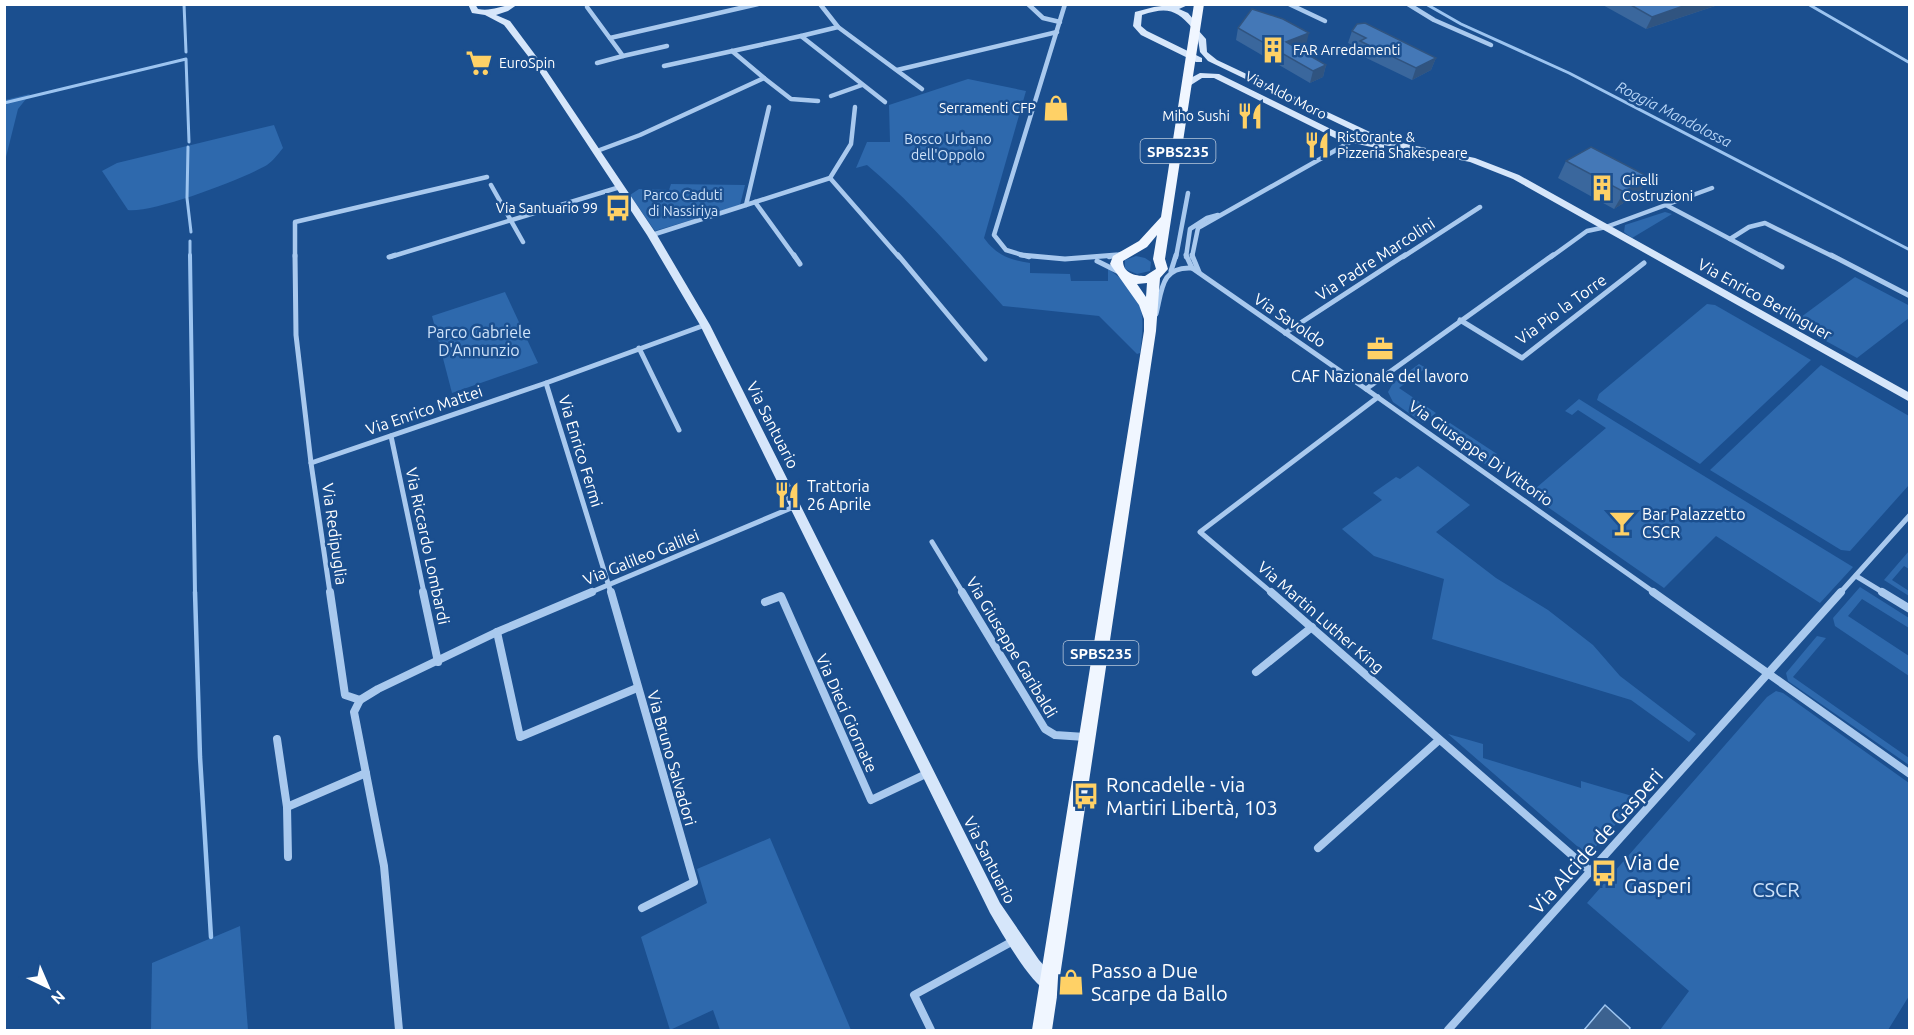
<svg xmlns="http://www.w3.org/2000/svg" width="1914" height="1035" font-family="Ubuntu,sans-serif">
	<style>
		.green { fill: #2e69ad }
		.water { fill: #3c6290; stroke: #9cc4f0; stroke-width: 1.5 }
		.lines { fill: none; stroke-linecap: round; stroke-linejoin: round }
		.stream-far2 { stroke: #9cc4f0; stroke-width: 3 }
		.stream-far1 { stroke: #9cc4f0; stroke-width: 4 }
		.stream { stroke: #9cc4f0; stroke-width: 4.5 }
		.street-far2 { stroke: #a9c9ee; stroke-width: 4.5 }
		.street-far1 { stroke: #a9c9ee; stroke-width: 5 }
		.street { stroke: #a9c9ee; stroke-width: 8 }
		.secondary { fill: #d6e6fa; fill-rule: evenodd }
		.primary { fill: #f0f6ff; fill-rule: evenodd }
		.wall { fill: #3a679d }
		.shaded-wall { fill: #305480 }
		.building { fill: #4478b7; stroke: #305480; stroke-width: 1.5 }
		.labels { text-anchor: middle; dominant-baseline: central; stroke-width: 5; stroke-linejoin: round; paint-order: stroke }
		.far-poi-label { font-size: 14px; fill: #fff; stroke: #1b4f8f; text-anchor: start }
		.far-street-label { font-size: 14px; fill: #fff; stroke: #1b4f8f }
		.far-park-label { font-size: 14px; fill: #cfe3fa; stroke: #1b4f8f }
		.far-water-label { font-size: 15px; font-style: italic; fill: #b5d3f5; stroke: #1b4f8f }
		.shield { fill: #1b4f8f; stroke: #bbcadd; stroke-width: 1.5 }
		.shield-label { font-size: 15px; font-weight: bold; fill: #fff }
		.street-label { font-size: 16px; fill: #fff; stroke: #1b4f8f }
		.park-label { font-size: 16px; fill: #cfe3fa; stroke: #1b4f8f }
		.poi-label { font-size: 16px; fill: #fff; stroke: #1b4f8f; text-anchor: start }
		.near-poi-label { font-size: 20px; fill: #fff; stroke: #1b4f8f; text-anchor: start }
		.near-street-label { font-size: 20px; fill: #fff; stroke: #1b4f8f }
		.near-park-label { font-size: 20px; fill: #cfe3fa; stroke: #1b4f8f }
	</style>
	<rect width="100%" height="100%" fill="#1b4f8f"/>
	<g class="green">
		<path d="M968 79 1026 91 984 238C996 255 1010 260 1030 263V273L1070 274 1071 281H1108V268C1114 274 1121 278 1127 284 1147 304 1143 328 1140 353L1137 354 1099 316 1003 306C959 257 918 208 867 165L856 168 867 142H890L889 105Z"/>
		<polygon points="30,94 18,109 5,161 5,100"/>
		<path d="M274 125 283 148C278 154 273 161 267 165 243 179 154 213 128 210L102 171 117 163Z"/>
		<polygon points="671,184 745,185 740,205 655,231 630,195 639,189 669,190"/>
		<polygon points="1665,212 1672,214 1632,238 1624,232 1625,225"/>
		<polygon points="1136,256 1145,258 1151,262 1150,271 1137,274 1125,269 1125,260"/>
		<polygon points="1855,277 1910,306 1909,318 1857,358 1793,323"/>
		<polygon points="505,292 538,363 452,393 432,316"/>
		<polygon points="1707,304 1715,305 1811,360 1700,464 1597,400 1599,394"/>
		<polygon points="1419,364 1426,368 1399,388 1436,413 1423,423 1393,402 1388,392 1393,383"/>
		<polygon points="1821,365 1909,416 1909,485 1850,551 1841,550 1710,470"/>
		<polygon points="1579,399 1614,421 1853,567 1820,603 1716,536 1664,588 1529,494 1606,428 1578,410 1572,415 1565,411"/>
		<polygon points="1450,423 1497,454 1485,464 1438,432"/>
		<polygon points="1418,466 1470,505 1436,532 1496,578 1548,610 1593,645 1620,676 1696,734 1689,742 1631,700 1432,639 1444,579 1374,556 1342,529 1382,500 1373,493 1396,477 1400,479"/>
		<polygon points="1909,551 1909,569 1904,566 1892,580 1909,591 1909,596 1884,580"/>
		<polygon points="1860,587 1909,618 1909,628 1862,599 1848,616 1909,656 1909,676 1835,626 1833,618"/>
		<polygon points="1817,636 1826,638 1793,677 1909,758 1909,765 1788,681 1786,673"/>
		<polygon points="1776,691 1783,693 1909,783 1909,996 1888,1030 1660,1030 1689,991 1587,903 1767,697"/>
		<polygon points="1448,734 1483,744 1483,758 1581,788 1581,781 1639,798 1590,853 1585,853"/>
		<polygon points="770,838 851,1030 720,1030 713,1010 670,1030 641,937 707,903 697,869"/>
		<polygon points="240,926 248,1030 151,1030 152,963"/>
	</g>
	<polygon class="water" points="1605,1005 1630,1028 1629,1030 1584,1030"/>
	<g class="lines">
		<g class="stream-far2">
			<polyline points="184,4 186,52"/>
			<polyline points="1426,4 1461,24 1569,73 1910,250"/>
			<polyline points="1808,4 1910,63"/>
			<polyline points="4,103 186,59 189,142"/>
			<polyline points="188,147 187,198 191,232"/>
			<polyline points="190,241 190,257"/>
		</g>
		<polyline class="stream-far1" points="190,255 195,593"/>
		<polyline class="stream" points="195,592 200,757 211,937"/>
		<g class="street-far2">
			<polyline points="820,4 838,27 922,89"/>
			<polyline points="1028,4 1043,18 1060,22"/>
			<polyline points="1289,4 1325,21"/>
			<polyline points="1408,4 1434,20 1491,45"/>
			<polyline points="587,7 623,56 667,46"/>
			<polyline points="838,27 801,36 885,102"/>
			<polyline points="610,38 758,4"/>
			<polyline points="732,51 764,78"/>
			<polyline points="597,63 623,56"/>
			<polyline points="664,66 801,36"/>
			<polyline points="897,70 1057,32"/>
			<polyline points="831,96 862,85"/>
			<polyline points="769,107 746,205 830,178 899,257"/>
			<polyline points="597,151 640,135 764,78 791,99 818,101"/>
			<polyline points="830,178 851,144 855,107"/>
			<polyline points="491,185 523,242"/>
			<polyline points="755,202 795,257"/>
			<polyline points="1666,205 1730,239 1749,227 1765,223 1834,257"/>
			<polyline points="652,235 746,205"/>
			<polyline points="1730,239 1763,257"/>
			<polyline points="295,257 295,222 487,177"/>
			<polyline points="390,257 620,187"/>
			<polyline points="1029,257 1006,250 994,235 1065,4"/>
			<polyline points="1109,257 1121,254"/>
			<polyline points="1176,257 1188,193"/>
			<polyline points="1186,257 1190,229 1207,218 1218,215"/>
			<polyline points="1192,257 1198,228 1352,141"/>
			<polyline points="1403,257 1480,207"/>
			<polyline points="1551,257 1587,231 1606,227 1712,188"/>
		</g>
		<g class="street-far1">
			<polyline points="295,255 296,335 311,463 330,593"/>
			<polyline points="794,255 800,264"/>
			<polyline points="898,255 985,359"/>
			<polyline points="1021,255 1065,259 1116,255"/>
			<polyline points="1186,255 1192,268 1366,389"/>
			<polyline points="1192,255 1199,272"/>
			<polyline points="1553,255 1366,389 1655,593"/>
			<polyline points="1760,255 1782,267"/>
			<polyline points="1831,255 1910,296"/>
			<polyline points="389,257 395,255"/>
			<polyline points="1097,261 1117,271"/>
			<polyline points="1171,271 1176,255"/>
			<path d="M1156 314C1162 290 1161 266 1192 268"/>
			<polyline points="1460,320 1522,358 1644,263"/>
			<polyline points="1285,333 1405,255"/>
			<polyline points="639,348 679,430"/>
			<polyline points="391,436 424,593"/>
			<polyline points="311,463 546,383"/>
			<polyline points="932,542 963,593"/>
			<polyline points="1856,576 1884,593"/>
			<polyline points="589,593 796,506"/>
			<polyline points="611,593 546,383 705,325"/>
			<polyline points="1272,593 1200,532 1378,397"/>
			<polyline points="1840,593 1910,515"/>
		</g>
		<g class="street">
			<polyline points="330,592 345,695 360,700 354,712 384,866 399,1030"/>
			<polyline points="423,592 438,662"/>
			<polyline points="611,592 694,882 642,908"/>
			<polyline points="962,592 1045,729 1055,735 1085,737"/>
			<polyline points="1271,592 1590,871"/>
			<polyline points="1653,592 1910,774"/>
			<polyline points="1882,592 1910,609"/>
			<polyline points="765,602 781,596 871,800 928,773"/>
			<polyline points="497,632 520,737 637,688"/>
			<polyline points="1256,672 1312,627"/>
			<polyline points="360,700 378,689 497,632 592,592"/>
			<polyline points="277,739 287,807"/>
			<polyline points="1318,848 1439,740"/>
			<polyline points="288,857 287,807 366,773"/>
			<polyline points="931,1030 914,995 1015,940"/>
			<polyline points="1448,1030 1841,592"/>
		</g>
		<g class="secondary">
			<path d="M468 4H475L478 9C493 12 504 4 518 4L508 11 496 15 510 21 542 64 657 235 710 325 1000 903 1039 960 1055 978 1057 984 1055 990 1049 992C1030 984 1002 933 990 913L700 325 647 235 535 65 504 25 485 15 472 13Z"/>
			<path d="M1177 4H1190L1179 9 1188 13 1199 26 1198 30 1206 39 1207 52 1217 60 1387 140 1475 158 1519 175 1910 393V402L1513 179 1470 162 1384 145V148L1381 149 1339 140 1214 78H1202L1191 85H1185V81L1200 73 1219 74 1345 136 1379 143 1208 61 1200 52 1198 39 1191 31 1193 29C1176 9 1167 7 1142 15L1141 26 1147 31 1202 58V62H1196L1141 35 1133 26 1135 12 1154 7Z"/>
		</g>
		<path class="primary" d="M1194 4H1204L1165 259 1168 269 1160 278 1156 331 1052 1030H1032L1144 331V319L1139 305 1110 264 1113 256 1139 241 1161 217ZM1157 235 1153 259 1156 269 1145 276C1135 276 1123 273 1123 261L1147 247ZM1147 283 1146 297 1137 284Z"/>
	</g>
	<g class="wall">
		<polygon points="1601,4 1716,4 1715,6 1646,29"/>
		<polygon points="1238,28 1306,45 1297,48 1326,65 1323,77 1310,83 1236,40"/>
		<polygon points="1352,31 1436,58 1431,70 1412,80 1356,53 1358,48 1348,43"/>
		<polygon points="1566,161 1649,177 1639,193 1614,209 1558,178"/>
	</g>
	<g class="shaded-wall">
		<polygon points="1689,4 1716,4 1715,6 1646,29 1652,17"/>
		<polygon points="1309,33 1306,45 1283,54 1286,42"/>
		<polygon points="1436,58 1431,70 1412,80 1416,68"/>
		<polygon points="1326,65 1323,77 1310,83 1313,71"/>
		<polygon points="1649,177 1639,193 1614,209 1624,192"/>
	</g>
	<g class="building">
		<polygon points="1629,4 1689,4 1652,17"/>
		<polygon points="1252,9 1283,19 1309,33 1286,42 1326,65 1313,71 1238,28"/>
		<polygon points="1365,23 1436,58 1416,68 1360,41 1366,38 1352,31 1357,24"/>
		<polygon points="1591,147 1649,177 1624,192 1566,161"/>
	</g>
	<defs>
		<g id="building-bare" transform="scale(2.07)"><path d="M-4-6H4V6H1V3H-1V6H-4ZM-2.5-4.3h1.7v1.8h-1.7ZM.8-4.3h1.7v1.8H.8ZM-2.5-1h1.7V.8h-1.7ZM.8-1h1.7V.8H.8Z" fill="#ffd166" stroke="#1b4f8f" stroke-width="2.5" paint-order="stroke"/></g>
		<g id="supermarket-bare" transform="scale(2.07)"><path d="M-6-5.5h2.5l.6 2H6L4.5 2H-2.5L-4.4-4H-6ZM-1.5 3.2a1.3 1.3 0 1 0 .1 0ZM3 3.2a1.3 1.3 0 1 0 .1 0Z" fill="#ffd166" stroke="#1b4f8f" stroke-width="2.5" paint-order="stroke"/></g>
		<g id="shop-bare" transform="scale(2.07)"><path d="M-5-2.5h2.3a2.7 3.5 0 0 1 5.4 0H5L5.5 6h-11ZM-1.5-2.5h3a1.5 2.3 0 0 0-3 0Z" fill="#ffd166" stroke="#1b4f8f" stroke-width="2.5" paint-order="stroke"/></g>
		<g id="restaurant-bare" transform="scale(2.07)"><path d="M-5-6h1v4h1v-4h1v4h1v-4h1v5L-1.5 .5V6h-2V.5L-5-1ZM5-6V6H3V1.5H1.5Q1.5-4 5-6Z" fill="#ffd166" stroke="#1b4f8f" stroke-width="2.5" paint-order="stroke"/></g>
		<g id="bus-bare" transform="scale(2.07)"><path d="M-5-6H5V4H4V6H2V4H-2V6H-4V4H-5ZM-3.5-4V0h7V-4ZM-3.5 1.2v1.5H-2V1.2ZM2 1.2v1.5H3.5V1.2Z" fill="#ffd166" stroke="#1b4f8f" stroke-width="2.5" paint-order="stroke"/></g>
		<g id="office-bare" transform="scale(2.07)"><path d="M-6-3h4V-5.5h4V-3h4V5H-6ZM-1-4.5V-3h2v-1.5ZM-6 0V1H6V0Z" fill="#ffd166" stroke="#1b4f8f" stroke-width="2.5" paint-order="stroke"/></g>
		<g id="bar-bare" transform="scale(2.07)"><path d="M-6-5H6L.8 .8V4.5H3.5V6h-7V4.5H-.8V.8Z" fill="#ffd166" stroke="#1b4f8f" stroke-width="2.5" paint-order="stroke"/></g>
	</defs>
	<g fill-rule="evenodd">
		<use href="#building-bare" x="1273" y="50"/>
		<use href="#supermarket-bare" x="479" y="63"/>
		<use href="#shop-bare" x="1056" y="108"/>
		<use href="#restaurant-bare" x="1250" y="116"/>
		<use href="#restaurant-bare" x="1317" y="145"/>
		<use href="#building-bare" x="1602" y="188"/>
		<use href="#bus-bare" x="618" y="208"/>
		<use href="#office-bare" x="1380" y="349"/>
		<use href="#restaurant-bare" x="787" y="495"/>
		<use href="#bar-bare" x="1622" y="523"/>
		<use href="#bus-bare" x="1086" y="796"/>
		<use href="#bus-bare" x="1604" y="873"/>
		<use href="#shop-bare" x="1071" y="982"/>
	</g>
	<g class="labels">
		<g class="far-poi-label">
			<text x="1293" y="50">FAR Arredamenti</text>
			<text x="499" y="63">EuroSpin</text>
			<text x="1036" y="108" text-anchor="end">Serramenti CFP</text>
			<text x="1230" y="116" text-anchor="end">Miho Sushi</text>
			<text x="1337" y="137">Ristorante &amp;<tspan x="1337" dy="16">Pizzeria Shakespeare</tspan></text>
			<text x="1622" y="180">Girelli<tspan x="1622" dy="16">Costruzioni</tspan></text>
			<text x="598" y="208" text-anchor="end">Via Santuario 99</text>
		</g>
		<g class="far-street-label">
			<text transform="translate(1286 95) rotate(27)">Via Aldo Moro</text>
		</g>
		<g class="far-park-label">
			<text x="948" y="139">Bosco Urbano<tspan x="948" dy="16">dell'Oppolo</tspan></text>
			<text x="683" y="195">Parco Caduti<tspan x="683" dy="16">di Nassiriya</tspan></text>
		</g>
		<g class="far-water-label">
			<text transform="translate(1674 114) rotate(27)">Roggia Mandolossa</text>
		</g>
		<g class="shield">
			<rect x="1140.5" y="139" width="75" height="24" rx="4.5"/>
			<rect x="1063.5" y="641" width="75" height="24" rx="4.5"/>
		</g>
		<g class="shield-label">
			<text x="1178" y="151">SPBS235</text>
			<text x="1101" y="653">SPBS235</text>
		</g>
		<g class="street-label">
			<text transform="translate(1375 259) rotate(-33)">Via Padre Marcolini</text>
			<text transform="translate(1765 299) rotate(29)">Via Enrico Berlinguer</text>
			<text transform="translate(1561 309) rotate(-36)">Via Pio la Torre</text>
			<text transform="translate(1290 320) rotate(34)">Via Savoldo</text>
			<text transform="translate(424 410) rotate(-19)">Via Enrico Mattei</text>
			<text transform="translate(773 425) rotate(63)">Via Santuario</text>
			<text transform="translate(581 451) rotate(73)">Via Enrico Fermi</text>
			<text transform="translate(1481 453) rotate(35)">Via Giuseppe Di Vittorio</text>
			<text transform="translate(335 534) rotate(82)">Via Redipuglia</text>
			<text transform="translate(428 546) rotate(78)">Via Riccardo Lombardi</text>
			<text transform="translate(641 557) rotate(-22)">Via Galileo Galilei</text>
			<text transform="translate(1321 617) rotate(41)">Via Martin Luther King</text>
			<text transform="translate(1012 647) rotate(59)">Via Giuseppe Garibaldi</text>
			<text transform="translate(847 713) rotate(66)">Via Dieci Giornate</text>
			<text transform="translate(672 758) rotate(74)">Via Bruno Salvadori</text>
			<text transform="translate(990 860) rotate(63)">Via Santuario</text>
		</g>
		<g class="park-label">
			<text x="479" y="332">Parco Gabriele<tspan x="479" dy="18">D'Annunzio</tspan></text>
		</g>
		<g class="poi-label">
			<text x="1380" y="376" text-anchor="middle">CAF Nazionale del lavoro</text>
			<text x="807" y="486">Trattoria<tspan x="807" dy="18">26 Aprile</tspan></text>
			<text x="1642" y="514">Bar Palazzetto<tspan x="1642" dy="18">CSCR</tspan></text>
		</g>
		<g class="near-poi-label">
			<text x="1106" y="784">Roncadelle - via<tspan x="1106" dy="23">Martiri Libertà, 103</tspan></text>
			<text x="1624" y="862">Via de<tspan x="1624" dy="23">Gasperi</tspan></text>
			<text x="1091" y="970">Passo a Due<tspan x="1091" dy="23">Scarpe da Ballo</tspan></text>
		</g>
		<g class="near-street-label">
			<text transform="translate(1596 841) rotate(-48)">Via Alcide de Gasperi</text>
		</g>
		<g class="near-park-label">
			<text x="1776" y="889">CSCR</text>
		</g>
	</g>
	<rect width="1914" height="1035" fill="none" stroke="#ffffff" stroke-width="12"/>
	<g transform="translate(48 987) rotate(136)" stroke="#1b4f8f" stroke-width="4.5" paint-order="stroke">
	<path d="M0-4.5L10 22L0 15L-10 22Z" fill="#ffffff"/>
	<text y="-9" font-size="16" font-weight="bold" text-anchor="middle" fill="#ffffff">N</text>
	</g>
</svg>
